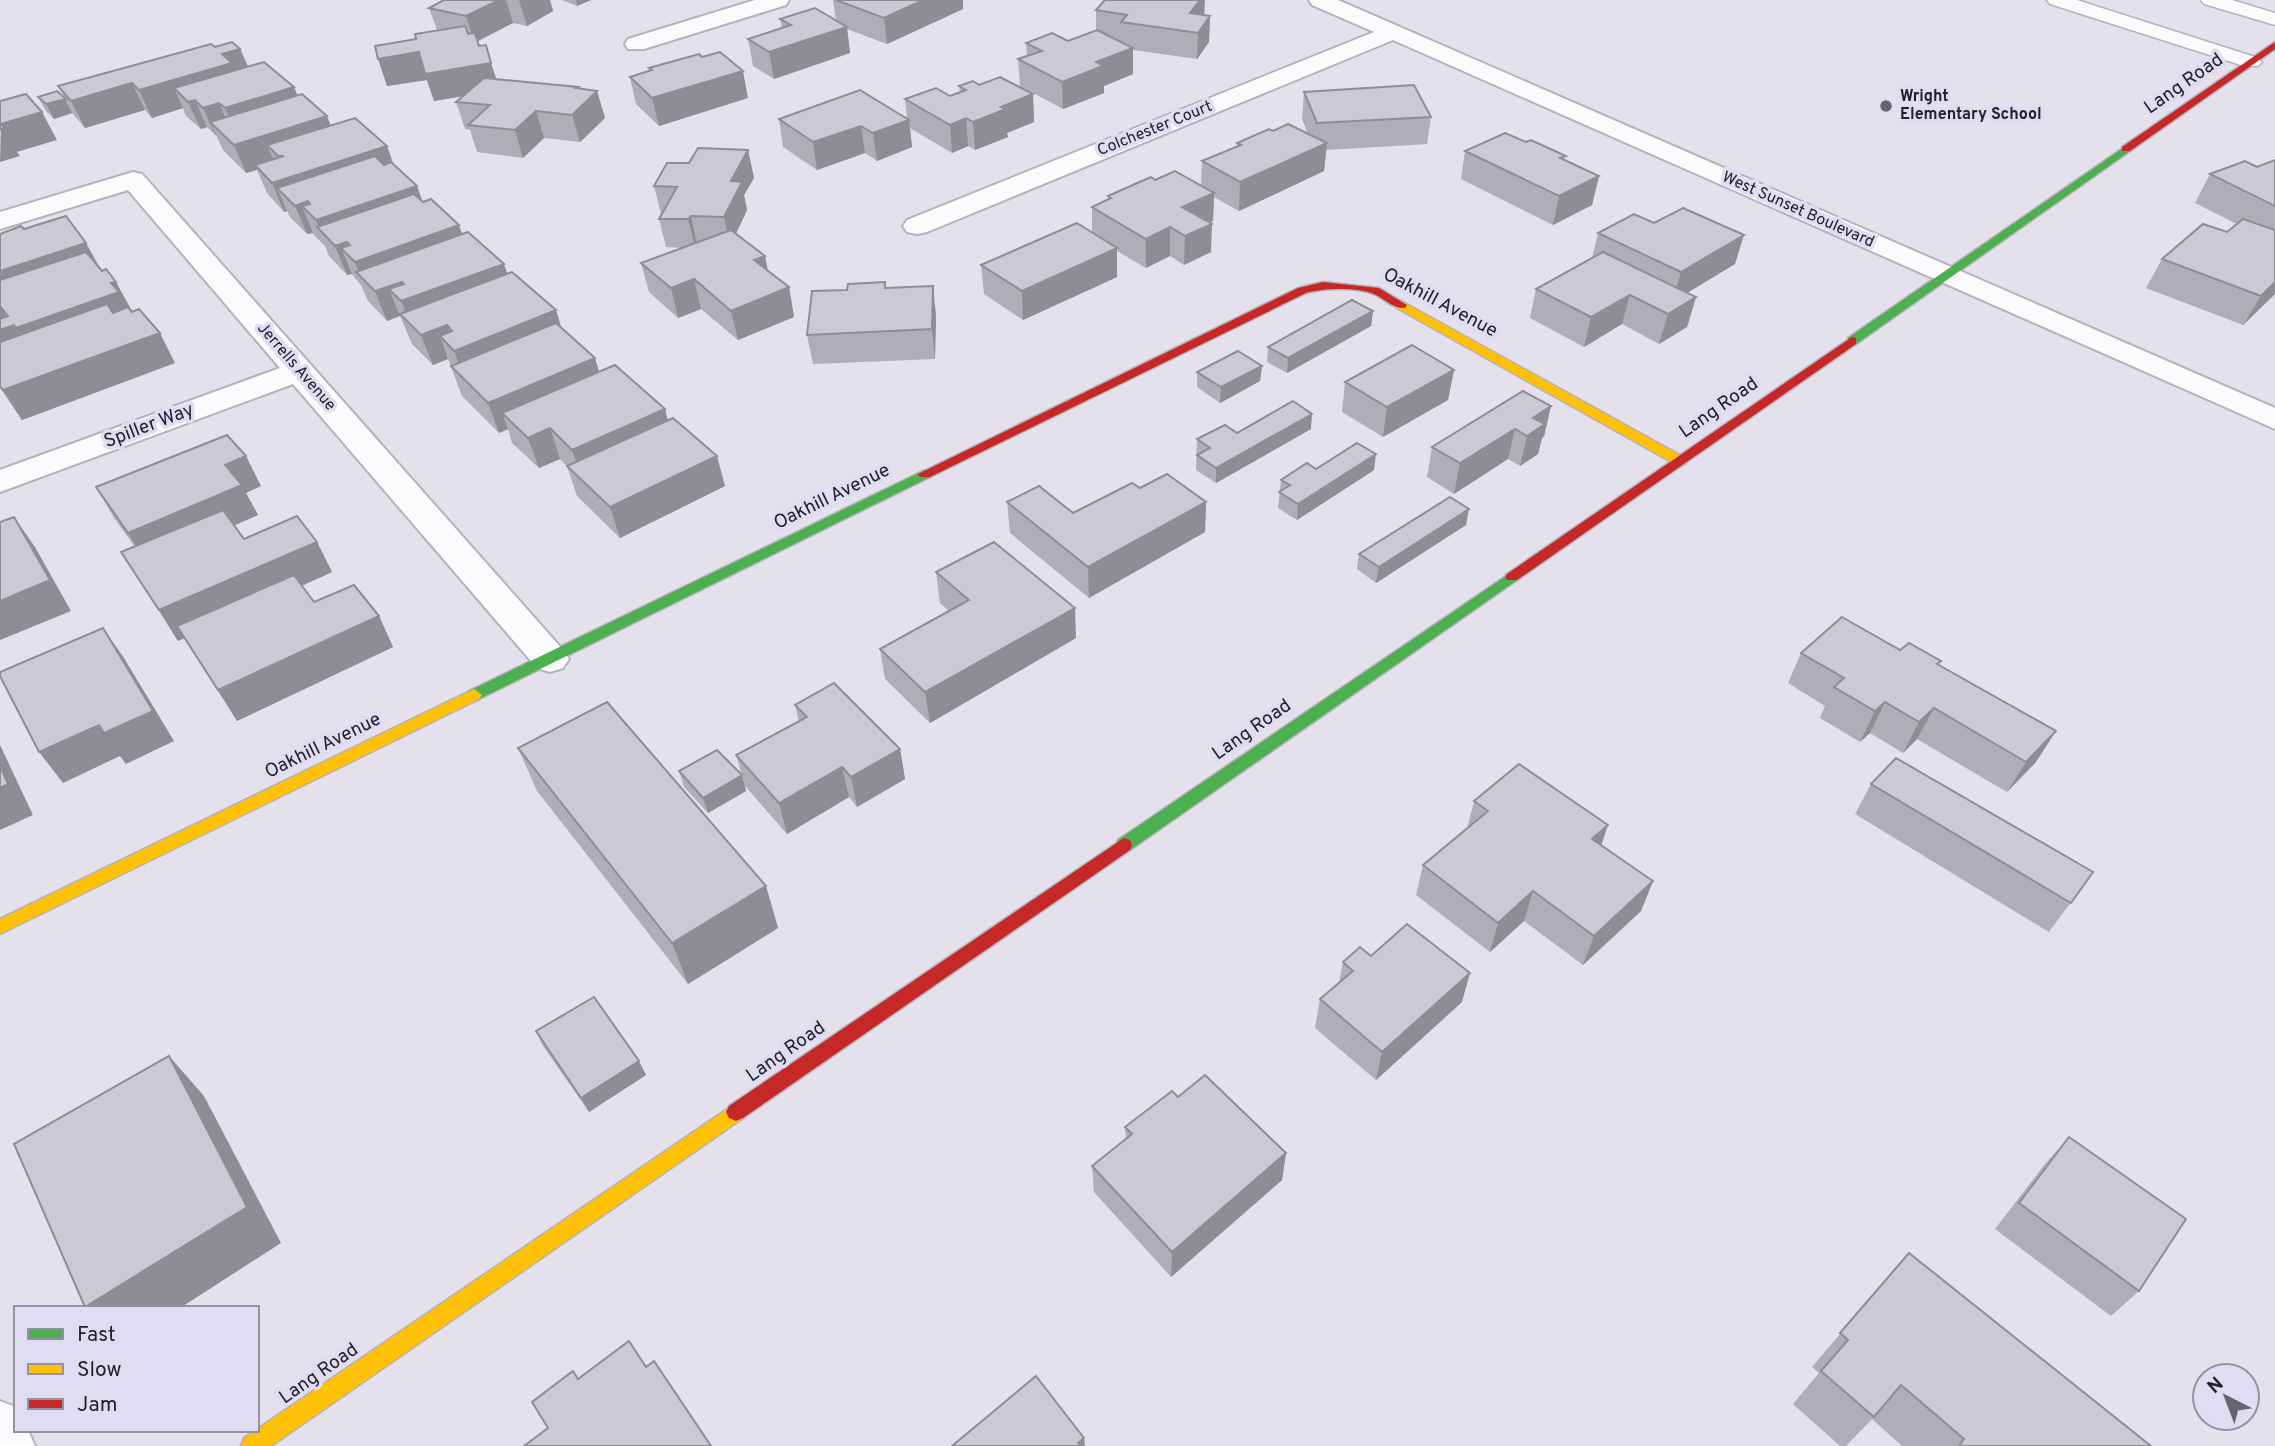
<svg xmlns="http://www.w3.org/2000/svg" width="2275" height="1446" font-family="Overpass,sans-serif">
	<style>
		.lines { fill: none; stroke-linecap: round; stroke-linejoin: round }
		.lane-casing { stroke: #b4b2bb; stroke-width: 3 }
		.street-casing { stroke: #b4b2bb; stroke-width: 4 }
		.fast-casing { stroke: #b4b2bb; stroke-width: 3 }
		.slow-casing { stroke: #b4b2bb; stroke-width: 3 }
		.jam-casing { stroke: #b4b2bb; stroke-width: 3 }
		.lane { fill: #fbfafc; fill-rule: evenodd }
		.street { fill: #fbfafc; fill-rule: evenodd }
		.fast { fill: #4caf50; fill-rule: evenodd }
		.slow { fill: #ffc107; fill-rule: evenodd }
		.jam { fill: #c62828; fill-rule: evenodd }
		.wall { fill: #afadb5 }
		.shaded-wall { fill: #8e8d94 }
		.building { fill: #cbc9d3; stroke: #8e8d94; stroke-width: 2 }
		.poi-dot { fill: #66646e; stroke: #e0dcf2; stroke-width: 2.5 }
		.labels { text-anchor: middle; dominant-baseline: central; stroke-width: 7; stroke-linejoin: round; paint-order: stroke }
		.far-poi-label { font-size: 16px; font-weight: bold; fill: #222129; stroke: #e0dcf2; text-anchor: start }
		.far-street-label { font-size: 16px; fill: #222129; stroke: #e0dcf2 }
		.street-label { font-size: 19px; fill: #222129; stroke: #e0dcf2 }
	</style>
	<rect width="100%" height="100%" fill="#e4e1ed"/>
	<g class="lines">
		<g class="lane-casing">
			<g id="lane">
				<polygon points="2047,0 2077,0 2258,58 2262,62 2258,66 2244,66 2050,4"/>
				<polygon points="2201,0 2232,0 2275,13 2275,25 2204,4"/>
			</g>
		</g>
		<g class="street-casing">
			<g id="street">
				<polygon points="755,0 789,0 786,5 644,49 628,49 625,44 628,39"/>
				<polygon points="1309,0 1338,0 2275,408 2275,429 1393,40 927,232 917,234 907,232 903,226 907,220 1374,32 1312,5"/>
				<polygon points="133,172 142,174 563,650 569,659 563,668 550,672 537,668 293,384 0,492 0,470 280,368 128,190 0,229 0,212"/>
				<polygon points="0,1401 16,1407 16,1430 28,1430 35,1446 0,1446"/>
			</g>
		</g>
		<g class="fast-casing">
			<g id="fast">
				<polygon points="2126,146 2131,149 2130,151 1856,344 1848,344 1848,338"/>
				<polygon points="925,470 932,474 930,477 479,699 474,701 466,695 469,691"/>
				<polygon points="1512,572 1517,574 1519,577 1517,580 1130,850 1118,850 1116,845 1118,840"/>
			</g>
		</g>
		<g class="slow-casing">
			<g id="slow">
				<polygon points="1401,301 1685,458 1687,461 1685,464 1675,464 1397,308 1395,305"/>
				<polygon points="474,689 482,695 479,699 0,934 0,919"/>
				<polygon points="736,1103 743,1106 746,1112 743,1118 271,1446 241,1446 244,1438"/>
			</g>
		</g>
		<g class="jam-casing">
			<g id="jam">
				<polygon points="2275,42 2275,49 2130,151 2122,151 2122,147"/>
				<path d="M1323 282 1379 288 1407 305 1405 308C1393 309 1385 299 1374 294 1357 287 1324 288 1306 293L930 477H920L918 474 1298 288Z"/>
				<polygon points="1852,337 1856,338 1856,344 1517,580 1507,580 1505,577 1507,574"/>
				<polygon points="1124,838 1130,840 1132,845 1130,850 743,1118 736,1121 729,1118 726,1112 729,1106"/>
			</g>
		</g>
		<use href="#lane" class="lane"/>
		<use href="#street" class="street"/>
		<use href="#fast" class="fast"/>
		<use href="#slow" class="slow"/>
		<use href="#jam" class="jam"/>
	</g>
	<g class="wall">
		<polygon points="441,0 550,0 553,11 527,26 513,23 478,41 479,46 496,79 597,91 605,118 580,142 544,138 523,158 477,152 470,130 465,129 456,102 463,96 434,101 427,80 387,86 416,39 437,30 429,8 441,2"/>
		<polygon points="562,0 591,0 577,6"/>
		<polygon points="833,0 963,0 963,9 887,44 847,29 850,53 774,79 753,66 748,39 782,28 780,19 836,20"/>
		<polygon points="1096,10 1210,16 1209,42 1197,59 1133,50 1133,74 1104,86 1104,93 1063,109 1020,86 1018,59 1027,56 1026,43 1068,41 1096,30"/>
		<polygon points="215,47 240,49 248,66 294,87 298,96 330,126 394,165 417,186 422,202 462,234 507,274 556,310 561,328 599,371 668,420 725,486 620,538 577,496 567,466 560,459 539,468 512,443 508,429 499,433 462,396 448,359 433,365 412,344 400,316 387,321 368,301 361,285 354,277 352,274 347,275 329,256 325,246 314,235 313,233 307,234 290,217 287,211 284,212 267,193 257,170 246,173 223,150 216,135 207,127 201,129 186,116 183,108 152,118 145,110 85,128 72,113 54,119 46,111 38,97 65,98 58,86"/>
		<polygon points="649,68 748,98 659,126 636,104 630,77 650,71"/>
		<polygon points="979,85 1033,94 1034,122 1007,133 1008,137 975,150 968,146 952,153 910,128 912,147 877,161 865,153 817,170 783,147 779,119 907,119 905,99 950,96 960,92 959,86"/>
		<polygon points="1304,92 1431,117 1427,144 1326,150 1324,171 1239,211 1214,197 1213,221 1210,222 1211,252 1184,265 1170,256 1146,268 1117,251 1117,277 1023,320 984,294 981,265 1092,233 1092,207 1108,200 1108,196 1155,180 1201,186 1202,161 1237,146 1237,143 1273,131 1308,134 1302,119"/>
		<polygon points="1526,142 1599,176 1592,205 1553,225 1461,179 1465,151"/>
		<polygon points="748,150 754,178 744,195 747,210 736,234 768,271 789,287 794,317 738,340 701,309 678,318 649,292 641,263 683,248 666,247 659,219 661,214 654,186 689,163"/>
		<polygon points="2275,160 2275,294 2243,325 2146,288 2162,259 2227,232 2237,224 2195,203 2210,174 2257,167"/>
		<polygon points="24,229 86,243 101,271 132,311 175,363 22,420 0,388 0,234"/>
		<polygon points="1598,233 1735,264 1687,293 1696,297 1687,327 1659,344 1622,324 1584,347 1530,318 1536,289 1592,258"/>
		<polygon points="885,282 886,288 936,315 935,359 813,364 807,335 847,290"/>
		<polygon points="1373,311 1371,326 1287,373 1267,362 1268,347"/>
		<polygon points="1262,366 1260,381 1220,403 1197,387 1197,372"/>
		<polygon points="1454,370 1448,400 1383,437 1342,412 1345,382"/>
		<polygon points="1551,406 1544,436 1542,438 1538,454 1520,466 1508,459 1454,494 1427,477 1432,447"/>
		<polygon points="1311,429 1216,483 1196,470 1197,439 1237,433"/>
		<polygon points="1316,469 1374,470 1297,520 1278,508 1281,480"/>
		<polygon points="261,486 246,493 258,515 234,526 244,539 317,542 332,572 302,586 314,602 379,616 393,647 237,721 184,638 178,641 121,552 135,547 114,518 96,487"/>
		<polygon points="1140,488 1206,502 1205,532 1089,598 1010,533 1007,502 1073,513"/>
		<polygon points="1466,525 1376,583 1357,569 1359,554"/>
		<polygon points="936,572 1076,638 930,723 885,679 880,649 949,611 940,603"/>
		<polygon points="1900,650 1941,661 1938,665 2036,762 2007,792 1917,739 1903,753 1870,733 1860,742 1820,718 1825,706 1788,683 1801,653"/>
		<polygon points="795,705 900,749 905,779 857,807 849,797 787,834 745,786 736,755 799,722"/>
		<polygon points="518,748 766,886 778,928 688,984 537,791"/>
		<polygon points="679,771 742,775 746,791 708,813 684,787"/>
		<polygon points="1871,784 2093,872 2049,932 1855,814"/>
		<polygon points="1474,801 1601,845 1653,881 1641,911 1583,965 1524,921 1490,952 1416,895 1423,865 1467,829"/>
		<polygon points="1371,956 1462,1002 1376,1080 1315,1028 1320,999 1339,982 1343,962"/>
		<polygon points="536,1031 646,1075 589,1112 543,1046"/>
		<polygon points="1125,1127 1286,1153 1282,1180 1171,1277 1094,1192 1092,1166 1126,1139"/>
		<polygon points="2069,1137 2139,1291 2111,1316 1995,1229 2045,1164"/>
		<polygon points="1909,1253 2151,1446 1902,1446 1872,1419 1846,1446 1840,1446 1793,1404 1819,1373 1812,1367"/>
	</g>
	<g class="shaded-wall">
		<polygon points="499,0 506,0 513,23 474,43 466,16"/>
		<polygon points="519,0 550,0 553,11 527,26"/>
		<polygon points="576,0 591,0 577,6"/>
		<polygon points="923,0 963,0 963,9 887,44 884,18"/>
		<polygon points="1200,0 1205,0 1204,19 1190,13"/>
		<polygon points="1210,16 1209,42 1197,59 1198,33"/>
		<polygon points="847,27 850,53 774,79 769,52"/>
		<polygon points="1133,48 1133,74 1104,86 1104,93 1063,109 1062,82 1096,62"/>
		<polygon points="240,49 252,76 195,100 207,127 201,129 188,102 174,88 183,108 152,118 139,90 222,54"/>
		<polygon points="419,52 491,63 500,90 434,101 427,80 387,86 378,59"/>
		<polygon points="743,71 748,98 659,126 652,98"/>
		<polygon points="132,83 145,110 85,128 71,101"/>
		<polygon points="294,87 305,114 237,136 225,108"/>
		<polygon points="578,87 583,105 597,91 605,118 580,142 572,115 576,88"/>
		<polygon points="1033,94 1034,122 1007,133 1008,137 975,150 973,122 1001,107"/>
		<polygon points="65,99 72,113 54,119 46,104"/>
		<polygon points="219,103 231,130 210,122 216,135 215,135 203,108"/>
		<polygon points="536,111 544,138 523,158 515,130"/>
		<polygon points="42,112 57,140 17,152 20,156 0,162 1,124"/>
		<polygon points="327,116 338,144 267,145 275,164 255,165 257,170 246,173 234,145"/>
		<polygon points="966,118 968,146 952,153 950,125"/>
		<polygon points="909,120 912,147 877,161 873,133"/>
		<polygon points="861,126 865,153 817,170 813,142"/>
		<polygon points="1327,143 1324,171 1239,211 1240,182"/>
		<polygon points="387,146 397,174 308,201 316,220 302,206 313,233 307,234 295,206 277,188 287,211 284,212 272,183"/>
		<polygon points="748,150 754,178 744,195 747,210 730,246 724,217 731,181"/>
		<polygon points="1599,176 1592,205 1553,225 1559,196"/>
		<polygon points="417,186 427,214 347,243 355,262 341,248 352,274 347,275 335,246 320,231 316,220"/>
		<polygon points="1214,193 1213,221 1182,235 1182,207"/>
		<polygon points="691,216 697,244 695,248 688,219"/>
		<polygon points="1212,224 1211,252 1184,265 1185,236"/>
		<polygon points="459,225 469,254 361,278 355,262"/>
		<polygon points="1170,227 1170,256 1146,268 1146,239"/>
		<polygon points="1744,235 1735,264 1672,302 1681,272"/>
		<polygon points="86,243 102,272 0,306 0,271"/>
		<polygon points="1117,248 1117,277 1023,320 1022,291"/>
		<polygon points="765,256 771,286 754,260"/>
		<polygon points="504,264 514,293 411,325 401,301 389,289 400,316 387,321 375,291 402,282 408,299"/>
		<polygon points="694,279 701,309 678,318 671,288"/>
		<polygon points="116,282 132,311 34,357 16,328"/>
		<polygon points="2275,282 2275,294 2243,325 2261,296"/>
		<polygon points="933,286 936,315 935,359 932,329"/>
		<polygon points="789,287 794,317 738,340 731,311"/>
		<polygon points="1630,295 1622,324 1584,347 1591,317"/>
		<polygon points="1696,297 1687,327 1659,344 1668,314"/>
		<polygon points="0,306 12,326 14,325 33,355 0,353"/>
		<polygon points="556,310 565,340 465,381 454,351 440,336 448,359 433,365 421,335 447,325 456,350"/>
		<polygon points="1373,311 1371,326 1287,373 1288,358"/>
		<polygon points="160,333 175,363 22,420 3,390"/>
		<polygon points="595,358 604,388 502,413 508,429 499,433 488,403"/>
		<polygon points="1262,366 1260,381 1220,403 1221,387"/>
		<polygon points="1454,370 1448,400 1383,437 1387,407"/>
		<polygon points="1551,406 1544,436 1542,438 1538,454 1520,466 1527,436 1533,418"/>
		<polygon points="665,409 673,439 582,480 572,450"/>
		<polygon points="1312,414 1311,429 1216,483 1216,468"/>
		<polygon points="550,428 560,459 539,468 528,438"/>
		<polygon points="1515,429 1508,459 1454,494 1460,463"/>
		<polygon points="1376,454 1374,470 1297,520 1298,504"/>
		<polygon points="246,456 261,486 246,493 258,515 146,563 128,533 225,465"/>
		<polygon points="717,456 725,486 620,538 610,507"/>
		<polygon points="1206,502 1205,532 1089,598 1088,567"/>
		<polygon points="1469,509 1466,525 1376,583 1379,567"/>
		<polygon points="14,517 35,547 71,611 0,640 0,601"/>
		<polygon points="317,542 332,572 178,641 159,610"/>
		<polygon points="1075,608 1076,638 930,723 925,692"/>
		<polygon points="379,616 393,647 237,721 218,690"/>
		<polygon points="103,628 124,658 174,741 126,764 120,756 63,783 39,752"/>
		<polygon points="1885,702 1870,733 1860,742 1875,711"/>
		<polygon points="1934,708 1917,739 1903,753 1919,722"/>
		<polygon points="2056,731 2036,762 2007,792 2026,762"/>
		<polygon points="0,745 33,815 0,830"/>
		<polygon points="900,749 905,779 857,807 851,777"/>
		<polygon points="842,767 849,797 787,834 779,803"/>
		<polygon points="742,775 746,791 708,813 703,798"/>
		<polygon points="1608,825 1598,855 1592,839"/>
		<polygon points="1653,881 1641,911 1583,965 1594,936"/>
		<polygon points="766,886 778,928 688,984 672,943"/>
		<polygon points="1533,891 1524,921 1490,952 1498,923"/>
		<polygon points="1470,973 1462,1002 1376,1080 1382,1052"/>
		<polygon points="169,1056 204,1096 281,1243 180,1308 85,1308"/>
		<polygon points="639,1061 646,1075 589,1112 581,1098"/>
		<polygon points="1286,1153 1282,1180 1171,1277 1172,1252"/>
		<polygon points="1084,1438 1085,1446 1079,1446 1078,1443"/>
	</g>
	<g class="building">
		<polygon points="444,0 499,0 466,16 429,8"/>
		<polygon points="836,0 923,0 884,18"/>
		<polygon points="1105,0 1200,0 1190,13 1210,16 1198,33 1121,22 1127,15 1096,10"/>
		<polygon points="815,8 847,27 769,52 748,39 791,25 780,19"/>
		<polygon points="465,26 468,34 475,33 479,46 486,45 491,63 425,74 419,52 378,59 375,46 416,39 415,34"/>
		<polygon points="1097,30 1133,48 1096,62 1103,66 1062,82 1018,59 1042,51 1026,43 1052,33 1068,41"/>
		<polygon points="232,42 240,49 222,54 232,63 139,90 132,83 71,101 58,86 211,44 215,47"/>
		<polygon points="720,52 743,71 652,98 630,77 652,70 649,68 699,54 702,57"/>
		<polygon points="264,62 294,87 225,108 219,103 203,108 195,100 188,102 174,88"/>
		<polygon points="1000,77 1033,94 1001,107 1006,109 973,122 966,118 950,125 905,99 936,88 950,96 966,90 959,86 973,81 979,85"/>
		<polygon points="484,78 578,87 576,88 597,91 572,115 536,111 515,130 468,125 490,105 456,102"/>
		<polygon points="1414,85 1431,117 1317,123 1304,92"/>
		<polygon points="860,90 909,120 873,133 861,126 813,142 779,119"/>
		<polygon points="57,91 66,99 46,104 38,97"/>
		<polygon points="26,94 42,112 1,124 4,128 0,130 0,101"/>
		<polygon points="302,94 327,116 234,145 210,122"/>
		<polygon points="355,118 387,146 272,183 255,165 284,156 278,156 267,145"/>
		<polygon points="1288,124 1327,143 1240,182 1202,161 1241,145 1237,143 1269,129 1273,131"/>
		<polygon points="1505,133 1526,142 1531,140 1566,156 1560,158 1599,176 1559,196 1465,151"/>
		<polygon points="698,148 748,150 731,181 742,182 724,217 691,216 688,219 659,219 677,187 654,186 667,163 689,163"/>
		<polygon points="375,156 384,165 391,162 417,186 316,220 302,206 310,204 308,201 295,206 277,188"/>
		<polygon points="2275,160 2275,206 2210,174 2245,161 2257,167"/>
		<polygon points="1175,171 1214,193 1182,207 1212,224 1185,236 1170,227 1146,239 1092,207 1111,198 1108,196 1151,177 1155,180"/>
		<polygon points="414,194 423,202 431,199 459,225 355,262 341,248 350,245 347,242 335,246 317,227"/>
		<polygon points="1683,208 1744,235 1681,272 1598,233 1634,214 1654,223"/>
		<polygon points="66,216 86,243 0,271 0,234 21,226 24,229"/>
		<polygon points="2243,219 2275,230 2275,282 2261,296 2162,259 2203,224 2227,232"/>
		<polygon points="1077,223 1117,248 1022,291 981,265"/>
		<polygon points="731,230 765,256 754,260 789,287 731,311 694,279 671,288 641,263"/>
		<polygon points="468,232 504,264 401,301 389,289 404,284 402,282 375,291 356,272"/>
		<polygon points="86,252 102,271 106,269 116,282 111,283 119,292 16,328 14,325 0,330 0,319 8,316 0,306 0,280"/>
		<polygon points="1603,252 1696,297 1668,314 1630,295 1591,317 1536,289"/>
		<polygon points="512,272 556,310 454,351 440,336 452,331 447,325 421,335 400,314"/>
		<polygon points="885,282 885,288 933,286 932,329 807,335 812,291 847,290 848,284"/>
		<polygon points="1352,300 1373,311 1288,358 1268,347"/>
		<polygon points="107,304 113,313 128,307 132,312 139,309 160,333 3,390 0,386 0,342"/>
		<polygon points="556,323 595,358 488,403 451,366"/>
		<polygon points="1412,345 1454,370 1387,407 1345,382"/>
		<polygon points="1238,351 1262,366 1221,387 1197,372"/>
		<polygon points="615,365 665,409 572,450 550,428 528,438 502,413"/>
		<polygon points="1523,391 1551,406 1533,418 1545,424 1527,436 1515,429 1460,463 1432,447"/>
		<polygon points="1293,401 1312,414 1216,468 1197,455 1210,448 1197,439 1225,425 1237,433"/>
		<polygon points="673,418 717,456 610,507 567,466"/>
		<polygon points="227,435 246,456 225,465 242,485 128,533 96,487"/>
		<polygon points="1357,443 1376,454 1298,504 1279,492 1290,485 1281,480 1307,463 1316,469"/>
		<polygon points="1167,474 1206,502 1088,567 1007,502 1039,486 1073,513 1132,483 1140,488"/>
		<polygon points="1450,497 1469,509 1379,567 1359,554"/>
		<polygon points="223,510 244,539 297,516 317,542 159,610 121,552"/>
		<polygon points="14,517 50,580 0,601 0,522"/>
		<polygon points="994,542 1075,608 925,692 880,649 969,600 936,572"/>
		<polygon points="294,575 314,602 354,585 379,616 218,690 177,626"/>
		<polygon points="1842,617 1900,650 1909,643 1941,661 1937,664 2056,731 2026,762 1934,708 1919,722 1885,702 1875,711 1834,687 1844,678 1801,653"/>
		<polygon points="103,628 153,711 104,733 99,725 39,752 0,676 0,672"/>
		<polygon points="834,683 900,749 851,777 842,767 779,803 736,755 807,717 795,705"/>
		<polygon points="607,702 766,886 672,943 518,748"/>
		<polygon points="717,750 742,775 703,798 679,771"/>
		<polygon points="1896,758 2093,872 2071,903 1871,784"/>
		<polygon points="1519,764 1608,825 1592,839 1653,881 1594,936 1533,891 1498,923 1423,865 1488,811 1474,801"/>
		<polygon points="0,766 8,784 0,788"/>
		<polygon points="1407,924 1470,973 1382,1052 1320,999 1353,971 1343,962 1360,947 1371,956"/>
		<polygon points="594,997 639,1061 581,1098 536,1031"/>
		<polygon points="169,1056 247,1207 85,1307 14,1144"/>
		<polygon points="1205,1075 1286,1153 1172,1252 1092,1166 1132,1134 1125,1127 1172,1091 1178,1097"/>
		<polygon points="2069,1137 2186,1219 2139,1291 2019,1203"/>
		<polygon points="1909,1253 2151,1446 1959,1446 1964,1439 1901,1385 1874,1417 1821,1371 1848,1340 1840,1333"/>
		<polygon points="629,1341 646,1367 654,1361 711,1446 524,1446 548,1428 532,1402 573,1371 578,1379"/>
		<polygon points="1036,1376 1084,1438 1078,1443 1080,1446 952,1446"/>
	</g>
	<circle class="poi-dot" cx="1886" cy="106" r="7"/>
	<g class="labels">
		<g class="far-poi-label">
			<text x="1900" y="97">Wright<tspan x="1900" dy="18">Elementary School</tspan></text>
		</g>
		<g class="far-street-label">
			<text transform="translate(1155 129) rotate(-22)">Colchester Court</text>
			<text transform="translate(1798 210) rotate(24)">West Sunset Boulevard</text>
			<text transform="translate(296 367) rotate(49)">Jerrells Avenue</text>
		</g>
		<g class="street-label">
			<text transform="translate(2184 84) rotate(-35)">Lang Road</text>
			<text transform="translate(1440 303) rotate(28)">Oakhill Avenue</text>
			<text transform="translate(1719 408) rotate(-35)">Lang Road</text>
			<text transform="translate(149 426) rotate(-21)">Spiller Way</text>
			<text transform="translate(832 497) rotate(-26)">Oakhill Avenue</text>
			<text transform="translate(1252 730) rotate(-35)">Lang Road</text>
			<text transform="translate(323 746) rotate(-26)">Oakhill Avenue</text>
			<text transform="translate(786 1052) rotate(-35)">Lang Road</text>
			<text transform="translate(319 1374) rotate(-35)">Lang Road</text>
		</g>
	</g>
	<rect x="14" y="1306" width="245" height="126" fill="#e0dcf2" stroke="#9491a2" stroke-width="2"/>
	<rect x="28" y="1329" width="35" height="10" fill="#4caf50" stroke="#9491a2" stroke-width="2"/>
	<text x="77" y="1341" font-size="21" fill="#222129">Fast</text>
	<rect x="28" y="1364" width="35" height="10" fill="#ffc107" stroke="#9491a2" stroke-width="2"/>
	<text x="77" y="1376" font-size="21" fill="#222129">Slow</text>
	<rect x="28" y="1399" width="35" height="10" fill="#c62828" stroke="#9491a2" stroke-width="2"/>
	<text x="77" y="1411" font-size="21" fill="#222129">Jam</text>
	<g transform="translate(2226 1397) rotate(318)"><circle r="33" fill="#e0dcf2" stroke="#9491a2" stroke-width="2"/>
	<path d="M0-5L12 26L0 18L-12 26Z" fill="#66646e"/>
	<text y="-10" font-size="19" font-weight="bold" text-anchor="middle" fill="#222129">N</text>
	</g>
</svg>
